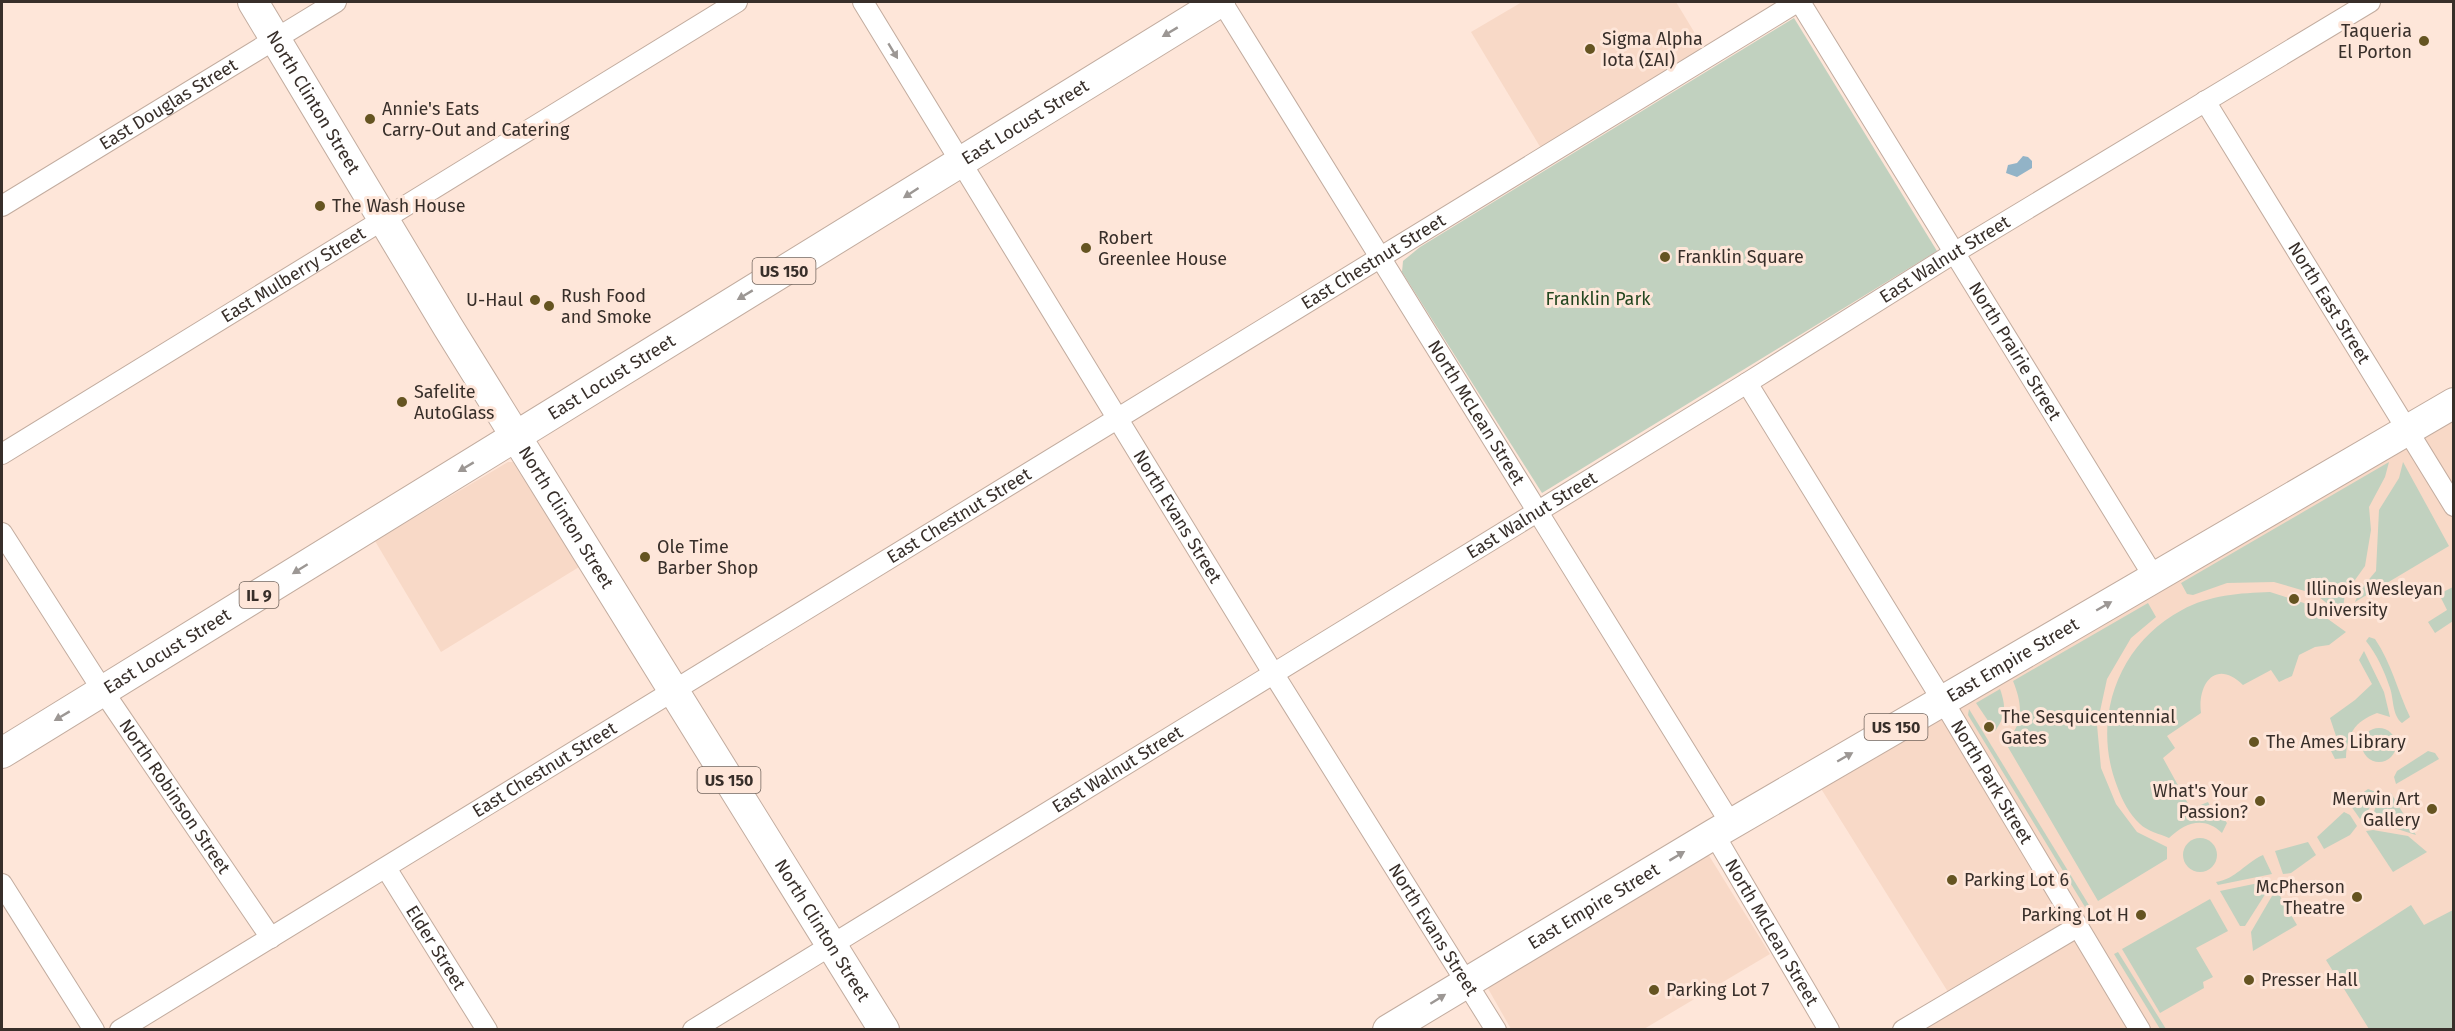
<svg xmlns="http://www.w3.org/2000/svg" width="2455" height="1031" font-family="'Fira Sans',sans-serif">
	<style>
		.built { fill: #f8d9c7 }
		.green { fill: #c1d1bf }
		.water { fill: #92b3c7 }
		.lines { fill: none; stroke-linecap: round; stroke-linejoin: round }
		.minor-casing { stroke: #c2ac9f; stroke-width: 22 }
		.primary-casing { stroke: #c2ac9f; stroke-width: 32 }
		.minor { stroke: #fff; stroke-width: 20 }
		.primary { stroke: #fff; stroke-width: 30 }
		.oneway { fill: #9c9794 }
		.poi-dot { fill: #655421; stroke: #fee6d9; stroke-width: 2 }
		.labels { text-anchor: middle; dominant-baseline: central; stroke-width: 6; stroke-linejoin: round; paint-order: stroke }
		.shield { fill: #fee6d9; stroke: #73665e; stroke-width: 1.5 }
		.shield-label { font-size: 16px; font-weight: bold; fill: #382f2a }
		.poi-label { font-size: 18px; fill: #382f2a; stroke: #fee6d9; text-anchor: start }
		.street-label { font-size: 18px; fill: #382f2a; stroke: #fee6d9 }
		.park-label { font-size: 18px; fill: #23461f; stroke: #fee6d9 }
	</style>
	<rect width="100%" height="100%" fill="#fee6d9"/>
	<g class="built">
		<polygon points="1522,2 1676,2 1705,50 1542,150 1471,32"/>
		<polygon points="2453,419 2453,1029 1905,1029 1953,1000 1815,779"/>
		<polygon points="508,462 513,462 579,567 441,652 375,541"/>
		<polygon points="1708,854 1770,954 1644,1029 1511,1029 1486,985"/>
	</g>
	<g class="green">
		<polygon points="1794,18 1937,251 1542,493 1402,272 1403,261 1420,247"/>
		<polygon points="2389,462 2385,477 2369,507 2371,530 2365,566 2345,594 2342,615 2315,594 2274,582 2227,583 2193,595 2187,594 2181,583"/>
		<polygon points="2403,462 2449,546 2355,602 2360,590 2376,571 2379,510 2399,478"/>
		<polygon points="2453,587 2453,621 2435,633 2428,622 2447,610 2439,594"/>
		<path d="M2270 592 2307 604 2346 632 2329 645 2315 647 2299 655 2292 676 2279 682 2271 670 2243 685C2216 658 2197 684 2201 713L2167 736 2175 748 2163 758 2191 809 2208 802 2214 814H2220L2227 823 2222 833C2204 816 2186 822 2169 838 2160 834 2147 831 2140 824 2129 814 2122 800 2117 786 2091 719 2118 644 2182 610 2209 595 2240 593 2270 592Z"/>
		<path d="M2148 603 2156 617 2131 638 2107 679 2097 725 2101 768 2116 804 2137 832 2167 847V859L2098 901 2005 742C2025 724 2022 703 2013 681Z"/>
		<path d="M2369 637 2375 639C2391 662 2398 692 2410 717L2402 723C2392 715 2394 700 2390 688 2384 670 2377 655 2366 641Z"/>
		<path d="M2364 651 2384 692 2390 717 2377 713C2354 722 2347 734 2346 758L2335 759 2331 751 2339 745 2330 718 2355 700 2372 684 2359 660Z"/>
		<path d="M2000 689C2006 706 2006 716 1995 731L1976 703Z"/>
		<polygon points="1969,709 2092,910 2088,912 1968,715"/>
		<circle cx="2379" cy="745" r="17"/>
		<polygon points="2428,751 2435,753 2439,759 2396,784 2394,777 2397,771"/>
		<polygon points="2368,789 2376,792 2369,809 2360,819 2351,806 2361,794"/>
		<polygon points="2391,793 2416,835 2391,827 2364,827 2362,825 2373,814 2379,798"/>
		<polygon points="2344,812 2350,815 2357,826 2350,835 2324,849 2317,837"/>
		<polygon points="2373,830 2408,836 2427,852 2393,872 2366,831"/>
		<circle cx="2200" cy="855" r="17"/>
		<polygon points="2308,842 2316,855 2291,873 2283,874 2275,851"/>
		<path d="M2263 855 2272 874 2218 885 2216 882C2236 879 2245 863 2263 855Z"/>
		<polygon points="2268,881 2271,885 2245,926 2240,926 2220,891"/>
		<polygon points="2276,889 2297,925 2253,951 2251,932"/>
		<polygon points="2210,899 2228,931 2196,948 2213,977 2203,982 2204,988 2160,1013 2122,949"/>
		<polygon points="2411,905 2424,925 2453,910 2453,1029 2369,1029 2326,960"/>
		<polygon points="2118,952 2166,1029 2160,1029 2114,954"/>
	</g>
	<polygon class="water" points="2023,156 2028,157 2032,161 2032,168 2017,177 2006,173 2008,165 2017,163"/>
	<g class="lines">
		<g class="minor-casing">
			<g id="minor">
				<path id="s1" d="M863 2 1273 673 1496 1030"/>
				<path id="s2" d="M1222 2 1731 824"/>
				<path id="s3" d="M1800 2 2154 577"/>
				<path id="s4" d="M2205 101 2454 506"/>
				<path id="s5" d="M2 206 336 2"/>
				<path id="s6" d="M1747 383 1952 716 2140 1030"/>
				<path id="s7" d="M2 454 737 2"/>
				<path id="s8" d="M2 533 103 691 271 938"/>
				<path id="s9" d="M1714 834 1829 1030"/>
				<path id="s10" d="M386 868 487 1030"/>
				<polyline points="2,884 94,1030"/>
				<path id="s11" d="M120 1030 1797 2"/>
				<path id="s12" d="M693 1030 1747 383 1954 253 2370 2"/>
				<polyline points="1903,1030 2077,927"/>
			</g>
		</g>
		<g class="primary-casing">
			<g id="primary">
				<path id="s13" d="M253 2 448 327 884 1030"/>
				<path id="s14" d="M2 753 1220 2"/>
				<path id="s15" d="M1388 1030 1714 834 2454 403"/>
			</g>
		</g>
		<use href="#minor" class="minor"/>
		<use href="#primary" class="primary"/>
	</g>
	<defs><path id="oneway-solid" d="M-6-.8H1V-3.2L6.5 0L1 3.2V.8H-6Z" transform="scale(1.5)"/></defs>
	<g class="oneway">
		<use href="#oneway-solid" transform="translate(1170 32) rotate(149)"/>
		<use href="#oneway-solid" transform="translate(893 51) rotate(59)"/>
		<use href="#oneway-solid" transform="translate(911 193) rotate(147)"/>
		<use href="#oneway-solid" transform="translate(745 295) rotate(149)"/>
		<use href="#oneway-solid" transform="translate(466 467) rotate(149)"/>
		<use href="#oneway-solid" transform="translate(300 569) rotate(148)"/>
		<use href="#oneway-solid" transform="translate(2104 606) rotate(-30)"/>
		<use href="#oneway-solid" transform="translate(62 716) rotate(149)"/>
		<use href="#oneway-solid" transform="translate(1845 757) rotate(-30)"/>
		<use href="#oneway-solid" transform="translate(1677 856) rotate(-31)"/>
		<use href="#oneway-solid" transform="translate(1438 999) rotate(-32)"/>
	</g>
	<g class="poi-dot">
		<circle cx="2424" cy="41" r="6"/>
		<circle cx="1590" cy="49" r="6"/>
		<circle cx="370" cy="119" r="6"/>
		<circle cx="320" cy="206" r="6"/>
		<circle cx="1086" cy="248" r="6"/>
		<circle cx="1665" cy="257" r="6"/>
		<circle cx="535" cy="300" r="6"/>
		<circle cx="549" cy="306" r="6"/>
		<circle cx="402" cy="402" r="6"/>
		<circle cx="645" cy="557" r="6"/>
		<circle cx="2294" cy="599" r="6"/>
		<circle cx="1989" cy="727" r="6"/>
		<circle cx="2254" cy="742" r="6"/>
		<circle cx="2260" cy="801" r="6"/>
		<circle cx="2432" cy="809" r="6"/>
		<circle cx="1952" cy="880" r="6"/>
		<circle cx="2357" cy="897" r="6"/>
		<circle cx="2141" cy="915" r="6"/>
		<circle cx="2249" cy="980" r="6"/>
		<circle cx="1654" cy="990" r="6"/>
	</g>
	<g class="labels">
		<g class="shield">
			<rect x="752.5" y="258" width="63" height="26" rx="4.5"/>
			<rect x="239.5" y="582" width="39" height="26" rx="4.5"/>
			<rect x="1864.5" y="714" width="63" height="26" rx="4.5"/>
			<rect x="697.5" y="767" width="63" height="26" rx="4.5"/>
		</g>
		<g class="shield-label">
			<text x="784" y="271">US 150</text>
			<text x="259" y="595">IL 9</text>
			<text x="1896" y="727">US 150</text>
			<text x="729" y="780">US 150</text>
		</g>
		<g class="poi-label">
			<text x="2412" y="31" text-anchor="end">Taqueria<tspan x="2412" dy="21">El Porton</tspan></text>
			<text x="1602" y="39">Sigma Alpha<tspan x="1602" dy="21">Iota (ΣΑΙ)</tspan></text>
			<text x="382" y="109">Annie's Eats<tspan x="382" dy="21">Carry-Out and Catering</tspan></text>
			<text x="332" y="206">The Wash House</text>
			<text x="1098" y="238">Robert<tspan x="1098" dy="21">Greenlee House</tspan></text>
			<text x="1677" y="257">Franklin Square</text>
			<text x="561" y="296">Rush Food<tspan x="561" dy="21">and Smoke</tspan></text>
			<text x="523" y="300" text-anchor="end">U-Haul</text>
			<text x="414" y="392">Safelite<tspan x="414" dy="21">AutoGlass</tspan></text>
			<text x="657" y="547">Ole Time<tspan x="657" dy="21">Barber Shop</tspan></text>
			<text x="2306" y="589">Illinois Wesleyan<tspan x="2306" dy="21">University</tspan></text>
			<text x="2001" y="717">The Sesquicentennial<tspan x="2001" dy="21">Gates</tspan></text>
			<text x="2266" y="742">The Ames Library</text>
			<text x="2248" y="791" text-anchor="end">What's Your<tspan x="2248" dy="21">Passion?</tspan></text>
			<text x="2420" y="799" text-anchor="end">Merwin Art<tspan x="2420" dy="21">Gallery</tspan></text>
			<text x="1964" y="880">Parking Lot 6</text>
			<text x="2345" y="887" text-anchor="end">McPherson<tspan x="2345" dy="21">Theatre</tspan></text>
			<text x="2129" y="915" text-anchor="end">Parking Lot H</text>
			<text x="2261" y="980">Presser Hall</text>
			<text x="1666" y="990">Parking Lot 7</text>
		</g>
		<g class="street-label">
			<text stroke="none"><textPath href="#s13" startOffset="117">North Clinton Street</textPath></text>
			<text stroke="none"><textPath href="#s5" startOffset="195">East Douglas Street</textPath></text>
			<text stroke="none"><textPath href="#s14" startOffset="1202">East Locust Street</textPath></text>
			<text stroke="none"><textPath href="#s12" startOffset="1470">East Walnut Street</textPath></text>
			<text stroke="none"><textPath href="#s11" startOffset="1470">East Chestnut Street</textPath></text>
			<text stroke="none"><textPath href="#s7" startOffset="342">East Mulberry Street</textPath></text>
			<text stroke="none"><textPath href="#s4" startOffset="237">North East Street</textPath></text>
			<text stroke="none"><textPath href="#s3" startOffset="410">North Prairie Street</textPath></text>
			<text stroke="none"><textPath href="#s14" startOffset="716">East Locust Street</textPath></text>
			<text stroke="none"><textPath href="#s2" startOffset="483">North McLean Street</textPath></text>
			<text stroke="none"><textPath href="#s12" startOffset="984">East Walnut Street</textPath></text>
			<text stroke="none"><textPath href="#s11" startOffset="984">East Chestnut Street</textPath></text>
			<text stroke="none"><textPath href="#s13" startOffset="603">North Clinton Street</textPath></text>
			<text stroke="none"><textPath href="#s1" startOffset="603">North Evans Street</textPath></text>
			<text stroke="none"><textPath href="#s14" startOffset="194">East Locust Street</textPath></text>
			<text stroke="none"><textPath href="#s15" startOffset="726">East Empire Street</textPath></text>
			<text stroke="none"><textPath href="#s12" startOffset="498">East Walnut Street</textPath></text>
			<text stroke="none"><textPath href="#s11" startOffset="498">East Chestnut Street</textPath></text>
			<text stroke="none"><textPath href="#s6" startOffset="468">North Park Street</textPath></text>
			<text stroke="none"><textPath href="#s8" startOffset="315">North Robinson Street</textPath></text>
			<text stroke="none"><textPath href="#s15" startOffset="240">East Empire Street</textPath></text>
			<text stroke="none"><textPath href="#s1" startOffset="1089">North Evans Street</textPath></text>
			<text stroke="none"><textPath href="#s13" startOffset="1089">North Clinton Street</textPath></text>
			<text stroke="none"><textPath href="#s9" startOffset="114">North McLean Street</textPath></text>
			<text stroke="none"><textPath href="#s10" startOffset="94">Elder Street</textPath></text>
		</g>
		<g class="park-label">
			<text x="1598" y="299">Franklin Park</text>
		</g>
	</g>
	<rect width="2455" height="1031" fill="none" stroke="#382f2a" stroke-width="6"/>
</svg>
